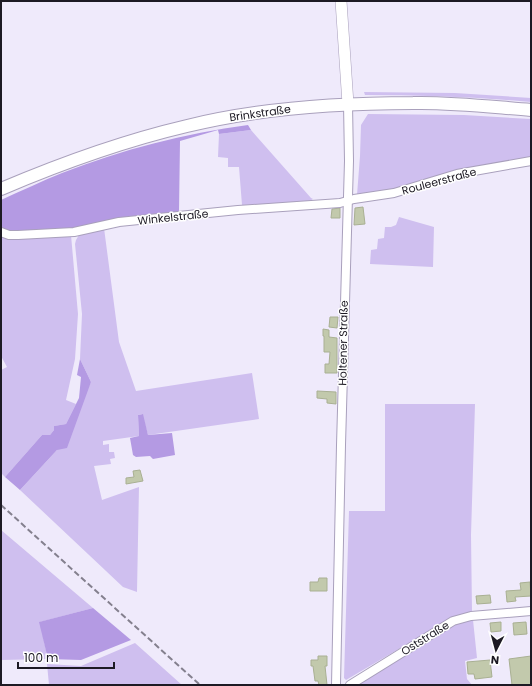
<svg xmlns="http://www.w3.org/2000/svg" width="532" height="686" font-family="Poppins,sans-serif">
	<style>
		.green { fill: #cfbfef }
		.forest { fill: #b49ae3 }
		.building { fill: #c2c9ac; stroke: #a9b093 }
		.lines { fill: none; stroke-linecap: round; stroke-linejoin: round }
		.street-casing { stroke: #a9a0bc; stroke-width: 10 }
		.secondary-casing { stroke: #a9a0bc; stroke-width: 12 }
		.primary-casing { stroke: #a9a0bc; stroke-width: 14 }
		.street { stroke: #fff; stroke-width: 8 }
		.secondary { stroke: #fff; stroke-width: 11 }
		.primary { stroke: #fff; stroke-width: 12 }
		.rail { stroke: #84808e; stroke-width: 2; stroke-dasharray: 6 3; stroke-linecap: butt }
		.labels { text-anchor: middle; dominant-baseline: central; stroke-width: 3; stroke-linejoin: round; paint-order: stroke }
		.street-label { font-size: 11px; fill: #1d1a24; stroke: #fff }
	</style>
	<rect width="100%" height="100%" fill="#efeafb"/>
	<g class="green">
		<path d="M364 92 455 93 531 98V102C475 97 420 95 365 95Z"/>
		<polygon points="368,114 464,115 531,119 531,158 386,191 357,195 360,156 361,125"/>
		<polygon points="251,130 311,198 313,199 306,203 242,205 239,167 228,167 228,158 218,157 219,134"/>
		<polygon points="399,217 434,227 433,267 370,264 371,250 377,249 378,239 384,238 385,227 391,227 396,225"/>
		<polygon points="104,228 119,342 136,391 252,373 259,419 148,435 142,414 138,415 139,436 103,441 103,445 109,444 109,452 114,452 115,458 110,459 111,464 94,466 102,500 139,487 137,592 123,587 20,490 57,450 91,382 80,359 82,314 75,244 76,240 79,235"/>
		<polygon points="1,234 71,235 78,314 75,359 66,400 76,404 66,424 54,426 54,430 50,435 42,435 5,477 1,473 1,370 7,367 1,356"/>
		<polygon points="385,404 475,404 471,535 472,612 453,617 346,680 344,678 349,511 385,511"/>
		<polygon points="1,530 93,608 40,622 48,659 1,660"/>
		<polygon points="473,620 477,658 465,661 467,679 472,685 357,685 457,622"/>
		<polygon points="135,643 182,685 49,685 47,664 81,666"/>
	</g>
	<g class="forest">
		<path d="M248 125 251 130 219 134 218 130 180 141 179 212 68 231 8 232 1 229V200C21 191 42 181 62 173 121 150 185 133 248 125Z"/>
		<polygon points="80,359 91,382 67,448 57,450 20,490 5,477 42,435 50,435 54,430 54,426 66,424 79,398 81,377 77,375"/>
		<polygon points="143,414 148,435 172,433 175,455 153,459 150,456 136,457 133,455 130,438 139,436 138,415"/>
		<polygon points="93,608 131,640 81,660 48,659 39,622"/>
	</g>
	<g class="building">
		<polygon points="363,207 365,224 354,225 355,208"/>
		<polygon points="340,208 340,218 331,218 332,209"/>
		<polygon points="330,317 338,317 337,328 329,327"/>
		<polygon points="323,329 329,330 329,337 337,338 337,373 325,373 325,364 329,364 330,352 324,352 324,336 323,336"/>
		<polygon points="317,391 336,392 336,404 327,403 327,399 317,398"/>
		<polygon points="140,470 143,481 126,484 126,478 134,477 133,471"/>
		<polygon points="319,578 327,578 327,591 310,591 310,582 318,582"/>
		<polygon points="530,582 531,596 515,597 516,601 507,602 506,591 521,590 520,583"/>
		<polygon points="490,595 491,603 477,604 476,596"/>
		<polygon points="501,622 501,631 491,632 490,623"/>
		<polygon points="526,622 527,634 514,635 513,623"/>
		<polygon points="318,656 327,656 327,666 325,666 327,685 319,685 318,681 315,681 313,666 311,666 311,660 318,660"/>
		<polygon points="531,656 531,685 512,685 509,659"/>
		<polygon points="490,660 492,677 475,679 474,674 468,674 467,662"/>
	</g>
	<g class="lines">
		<g class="street-casing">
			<g id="street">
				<polyline points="1,232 9,235 18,235 74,232 119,222 238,210 340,203 354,199 394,193 457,174 531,161"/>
				<polyline points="336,685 341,445 349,161 348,104"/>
				<polyline points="350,685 453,621 471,616 531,611"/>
			</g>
		</g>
		<g class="secondary-casing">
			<polyline id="secondary" points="341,1 348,104"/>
		</g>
		<g class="primary-casing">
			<path id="primary" d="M1 189C62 163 123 141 187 126 260 108 338 103 413 103 452 102 492 107 531 110"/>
		</g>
		<use href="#street" class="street"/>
		<use href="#secondary" class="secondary"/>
		<use href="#primary" class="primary"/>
		<polyline class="rail" points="1,505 200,685"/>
	</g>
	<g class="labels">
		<g class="street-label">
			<text transform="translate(260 113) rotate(-8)">Brinkstraße</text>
			<text transform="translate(439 181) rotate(-15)">Rouleerstraße</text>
			<text transform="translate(173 217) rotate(-6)">Winkelstraße</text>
			<text transform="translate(343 343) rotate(-89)">Holtener Straße</text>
			<text transform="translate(425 638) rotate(-32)">Oststraße</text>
		</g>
	</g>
	<rect width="532" height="686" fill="none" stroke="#1d1a24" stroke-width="4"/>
	<g transform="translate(496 650) rotate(186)" stroke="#ffffff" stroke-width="3" paint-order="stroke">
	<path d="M0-3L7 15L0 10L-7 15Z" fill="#1d1a24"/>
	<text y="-6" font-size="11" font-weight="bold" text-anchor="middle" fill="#1d1a24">N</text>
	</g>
	<path d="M18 662v6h96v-6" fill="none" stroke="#1d1a24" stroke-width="2"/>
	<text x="24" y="662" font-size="12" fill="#1d1a24" stroke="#ffffff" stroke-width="3" paint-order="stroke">100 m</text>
</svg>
